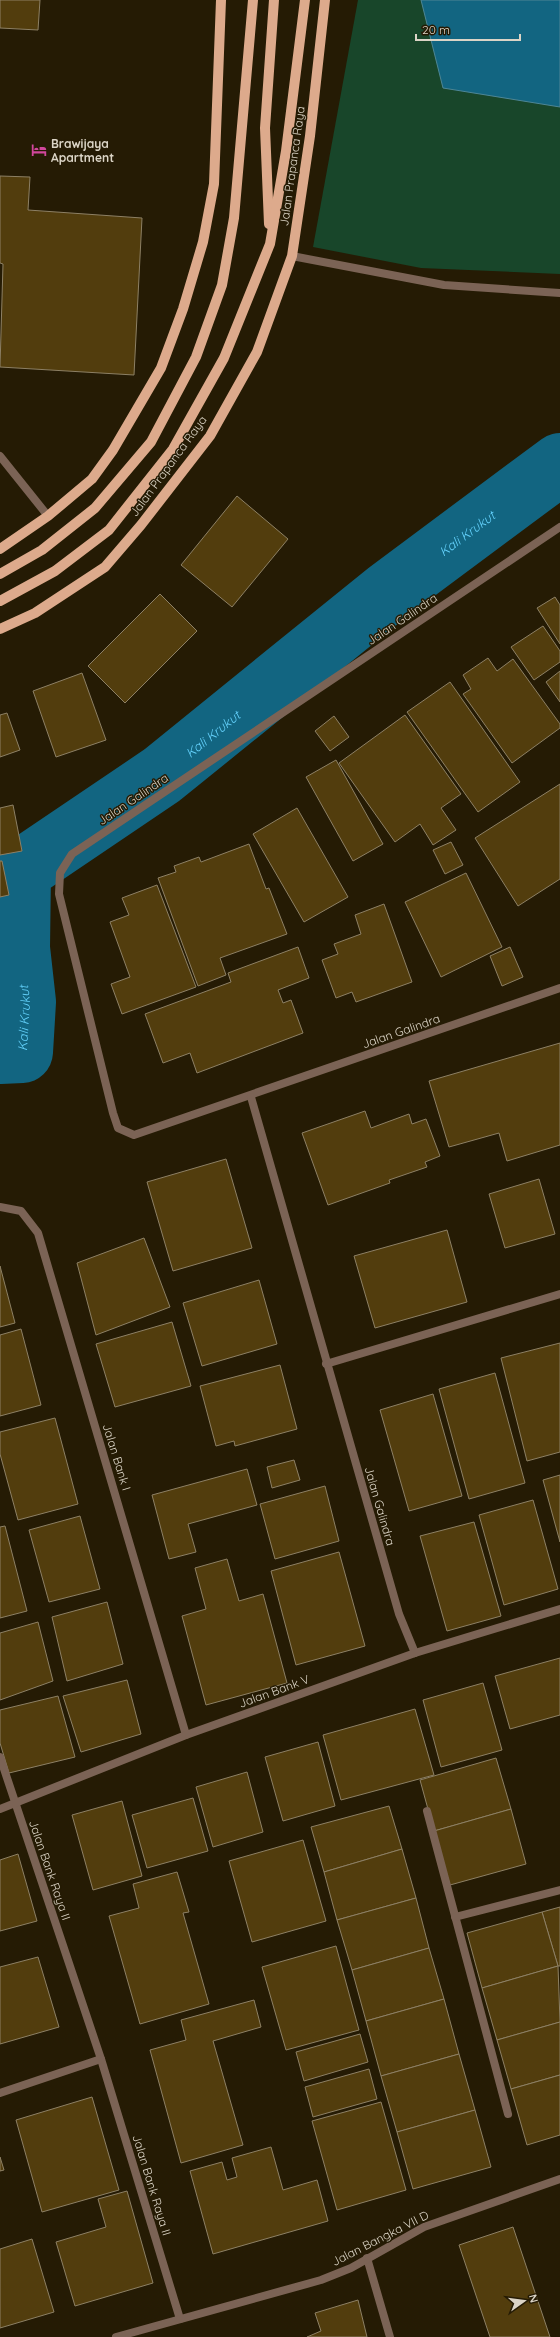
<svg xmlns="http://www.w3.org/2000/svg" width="560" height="2337" font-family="Quicksand,sans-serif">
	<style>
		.park { fill: #18462a }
		.water { fill: #126581; stroke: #4e8696 }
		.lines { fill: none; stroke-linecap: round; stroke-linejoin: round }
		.river { stroke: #126581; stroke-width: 62 }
		.building { fill: #523d0d; stroke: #8d8065 }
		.minor { stroke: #7b6355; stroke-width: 8 }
		.primary { stroke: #ddaa8c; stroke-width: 10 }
		.labels { text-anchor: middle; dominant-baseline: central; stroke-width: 3; stroke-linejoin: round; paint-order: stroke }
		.poi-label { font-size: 12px; font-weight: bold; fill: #dbd4c6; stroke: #251b04; text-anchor: start }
		.street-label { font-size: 12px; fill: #dbd4c6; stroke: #251b04 }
		.water-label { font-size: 13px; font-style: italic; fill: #62cff9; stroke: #251b04 }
	</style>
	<rect width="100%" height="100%" fill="#251b04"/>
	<polygon class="park" points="358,0 560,0 560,274 421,268 313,247"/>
	<polygon class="water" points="421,0 560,0 560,107 443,88"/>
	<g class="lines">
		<path class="river" id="s1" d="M0 1053 22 1052 25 1002 19 948 20 871 162 775 388 592 560 464"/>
	</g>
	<g class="building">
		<polygon points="0,0 40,0 38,30 0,28"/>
		<polygon points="0,176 30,177 28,210 142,218 134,375 0,367 3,264 0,263"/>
		<polygon points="237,496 288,539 232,607 181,565"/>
		<polygon points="160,594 197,631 125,703 88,666"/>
		<polygon points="555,597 560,605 560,644 537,608"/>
		<polygon points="543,626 560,651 560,662 534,680 511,647"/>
		<polygon points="488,658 497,671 513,659 560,724 560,728 512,763 463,694 471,689 463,675"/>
		<polygon points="560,671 560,702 546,682"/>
		<polygon points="82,673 106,740 56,757 33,691"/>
		<polygon points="450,682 520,782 478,812 407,712"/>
		<polygon points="7,713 20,750 0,757 0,715"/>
		<polygon points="405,715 461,794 441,808 456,830 433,845 420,824 395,842 339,763"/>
		<polygon points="334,716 349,737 330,751 315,731"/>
		<polygon points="336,760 383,844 353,861 306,777"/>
		<polygon points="560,784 560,879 518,906 475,838"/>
		<polygon points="13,805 22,851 0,855 0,808"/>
		<polygon points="297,808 348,897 304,922 253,834"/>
		<polygon points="451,842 463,865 445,874 433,850"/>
		<polygon points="249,844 266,889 269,888 287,934 220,958 226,975 198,986 158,878 176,872 174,866 199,857 201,862"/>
		<polygon points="0,861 2,861 9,895 0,897"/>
		<polygon points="466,873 502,947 441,977 405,902"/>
		<polygon points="157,885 196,987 122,1014 111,984 130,977 110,922 129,915 122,898"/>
		<polygon points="384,904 412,982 356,1002 352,992 336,998 322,960 338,954 334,944 361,934 355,915"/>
		<polygon points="298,947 309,978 278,990 283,1003 291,1000 303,1033 197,1073 190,1053 163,1063 145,1014 231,982 228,973"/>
		<polygon points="510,947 523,977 502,986 490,956"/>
		<polygon points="560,1043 560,1145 507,1161 499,1133 449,1147 429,1081"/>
		<polygon points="365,1111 371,1128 409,1114 412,1124 426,1119 440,1156 425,1162 427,1167 389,1180 390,1183 328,1205 302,1133"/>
		<polygon points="226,1159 252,1248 173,1271 147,1182"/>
		<polygon points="539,1179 555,1234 505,1248 489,1194"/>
		<polygon points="447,1230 467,1302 375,1328 354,1256"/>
		<polygon points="144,1238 170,1307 96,1335 77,1263"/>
		<polygon points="0,1266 15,1323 0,1327"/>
		<polygon points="259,1280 277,1344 202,1366 183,1303"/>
		<polygon points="172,1322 191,1386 115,1407 96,1344"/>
		<polygon points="21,1329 41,1405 0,1416 0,1335"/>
		<polygon points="560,1343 560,1452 527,1461 501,1358"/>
		<polygon points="280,1365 297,1429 235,1446 234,1441 216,1446 200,1386"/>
		<polygon points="495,1373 525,1483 469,1499 439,1389"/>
		<polygon points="433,1394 462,1496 409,1511 380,1410"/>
		<polygon points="55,1418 78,1504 18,1520 0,1454 0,1432"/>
		<polygon points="294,1460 300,1480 272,1488 267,1467"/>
		<polygon points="247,1469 257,1505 188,1524 196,1552 169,1559 152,1495"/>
		<polygon points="560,1475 560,1542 543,1480"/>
		<polygon points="325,1486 339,1541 275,1559 260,1504"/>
		<polygon points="533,1500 558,1589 504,1605 479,1515"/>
		<polygon points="80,1516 100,1589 49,1602 29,1530"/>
		<polygon points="474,1522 501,1616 447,1631 420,1536"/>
		<polygon points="5,1526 27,1611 0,1618 0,1527"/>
		<polygon points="339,1552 365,1646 296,1665 271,1571"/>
		<polygon points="227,1559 239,1601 263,1594 287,1683 206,1705 182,1616 206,1609 195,1568"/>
		<polygon points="107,1602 123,1664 67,1681 52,1617"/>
		<polygon points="38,1622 53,1681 0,1700 0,1633"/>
		<polygon points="560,1658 560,1715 510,1729 495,1676"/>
		<polygon points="127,1680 141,1734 81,1752 63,1696"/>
		<polygon points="483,1683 502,1750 441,1767 423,1700"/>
		<polygon points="58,1696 75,1757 9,1773 0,1743 0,1710"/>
		<polygon points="415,1709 434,1775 341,1800 323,1735"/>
		<polygon points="318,1742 335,1806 283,1821 265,1757"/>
		<polygon points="496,1758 511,1809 434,1831 420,1780"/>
		<polygon points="247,1772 263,1832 213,1847 196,1787"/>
		<polygon points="193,1798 208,1851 147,1868 132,1815"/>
		<polygon points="122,1801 142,1876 93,1890 72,1815"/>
		<polygon points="389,1806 402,1849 324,1872 311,1827"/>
		<polygon points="511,1809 526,1864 450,1885 434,1831"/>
		<polygon points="303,1840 326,1921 252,1942 229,1861"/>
		<polygon points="402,1849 416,1898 337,1920 324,1872"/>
		<polygon points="18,1854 37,1921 0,1931 0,1860"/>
		<polygon points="177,1872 189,1912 183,1913 209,2004 140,2024 109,1916 139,1908 133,1884"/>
		<polygon points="416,1898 429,1948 352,1970 337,1920"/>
		<polygon points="560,1907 560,1966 558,1966 542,1912"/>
		<polygon points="542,1912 558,1966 482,1988 467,1933"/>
		<polygon points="336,1946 359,2030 286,2050 262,1967"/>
		<polygon points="429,1948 444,1999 366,2021 352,1970"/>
		<polygon points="38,1957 59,2027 0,2044 0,1967"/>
		<polygon points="558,1966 560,2022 497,2040 482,1988"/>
		<polygon points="444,1999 459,2054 381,2076 366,2021"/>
		<polygon points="254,2000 261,2027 213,2041 243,2145 181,2163 150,2050 186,2040 181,2020"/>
		<polygon points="560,2022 560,2075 511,2089 497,2040"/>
		<polygon points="360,2034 368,2062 304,2081 296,2052"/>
		<polygon points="459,2054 475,2110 397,2132 381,2076"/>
		<polygon points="369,2069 377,2099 313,2117 305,2087"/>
		<polygon points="560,2075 560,2135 527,2145 511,2089"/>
		<polygon points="92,2097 119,2190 42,2212 16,2120"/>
		<polygon points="381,2102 406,2190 337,2210 312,2121"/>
		<polygon points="475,2110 491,2167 413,2189 397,2132"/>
		<polygon points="271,2147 283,2190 317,2180 328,2221 213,2254 190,2171 222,2162 227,2180 237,2177 232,2158"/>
		<polygon points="0,2157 4,2170 0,2171"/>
		<polygon points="127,2191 153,2283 75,2306 56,2242 106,2227 98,2199"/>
		<polygon points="513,2227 550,2337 490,2337 459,2245"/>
		<polygon points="32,2239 54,2312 0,2328 0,2249"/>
		<polygon points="358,2300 367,2337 307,2337 321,2331 315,2313"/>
	</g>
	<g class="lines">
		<g class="minor">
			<polyline points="292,256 444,285 560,293"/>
			<polyline points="0,456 48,516"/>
			<polyline points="560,527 72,854 60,873 59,894 113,1113 118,1128 134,1135 560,988"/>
			<polyline points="251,1097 399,1614 415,1653"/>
			<polyline points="0,1207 21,1211 38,1233 186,1735"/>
			<polyline points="326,1364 560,1294"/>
			<polyline points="0,1757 101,2059 180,2319"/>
			<polyline points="0,1809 186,1735 415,1653 560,1609"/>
			<polyline points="427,1811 508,2114"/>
			<polyline points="455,1917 560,1890"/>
			<polyline points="0,2093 101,2059"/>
			<polyline points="367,2258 390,2337"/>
			<polyline points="116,2337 321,2280 351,2268 424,2227 560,2179"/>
		</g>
		<g class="primary">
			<polyline points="269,224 265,128 274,0"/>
			<polyline points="0,549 48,516 92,479 113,450 161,368 183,309 203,242 214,184 221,0"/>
			<polyline points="0,574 42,550 95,508 151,442 196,357 222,285 234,218 253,0"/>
			<polyline points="0,601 55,571 109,530 173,449 224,358 270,244 286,151 305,0"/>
			<polyline points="0,629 35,613 105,567 141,525 210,436 257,352 292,256 310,136 325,0"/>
		</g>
	</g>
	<defs>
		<g id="hotel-bare" transform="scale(1.2)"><path d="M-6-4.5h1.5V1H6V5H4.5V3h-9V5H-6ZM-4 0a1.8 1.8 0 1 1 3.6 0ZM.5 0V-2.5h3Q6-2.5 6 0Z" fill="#d1479c" stroke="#251b04" stroke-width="2.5" paint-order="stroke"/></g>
	</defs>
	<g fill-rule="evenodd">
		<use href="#hotel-bare" x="39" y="150"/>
	</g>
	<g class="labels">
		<g class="poi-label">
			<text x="51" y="143">Brawijaya<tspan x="51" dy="14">Apartment</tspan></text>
		</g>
		<g class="street-label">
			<text transform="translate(292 166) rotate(-82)">Jalan Prapanca Raya</text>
			<text transform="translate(168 466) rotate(-54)">Jalan Prapanca Raya</text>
			<text transform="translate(402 619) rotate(-34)">Jalan Galindra</text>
			<text transform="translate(133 799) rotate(-34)">Jalan Galindra</text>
			<text transform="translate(401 1031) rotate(-19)">Jalan Galindra</text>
			<text transform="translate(117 1457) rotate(73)">Jalan Bank I</text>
			<text transform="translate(380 1506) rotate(74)">Jalan Galindra</text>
			<text transform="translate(274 1691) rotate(-20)">Jalan Bank V</text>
			<text transform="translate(50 1870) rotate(71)">Jalan Bank Raya II</text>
			<text transform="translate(152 2185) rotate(73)">Jalan Bank Raya II</text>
			<text transform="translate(380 2238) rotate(-27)">Jalan Bangka VII D</text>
		</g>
		<g class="water-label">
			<text stroke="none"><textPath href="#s1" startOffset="764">Kali Krukut</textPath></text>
			<text stroke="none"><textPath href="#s1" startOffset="440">Kali Krukut</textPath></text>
			<text stroke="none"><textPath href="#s1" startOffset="56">Kali Krukut</textPath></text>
		</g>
	</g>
	<g transform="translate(524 2301) rotate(76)" stroke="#251b04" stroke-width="3" paint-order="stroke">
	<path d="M0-3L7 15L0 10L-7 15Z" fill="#dbd4c6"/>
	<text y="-6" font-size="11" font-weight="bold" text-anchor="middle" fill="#dbd4c6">N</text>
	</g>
	<path d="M416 34v6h104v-6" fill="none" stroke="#dbd4c6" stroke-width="2"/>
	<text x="422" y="34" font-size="12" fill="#dbd4c6" stroke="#251b04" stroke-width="3" paint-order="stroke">20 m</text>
</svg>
